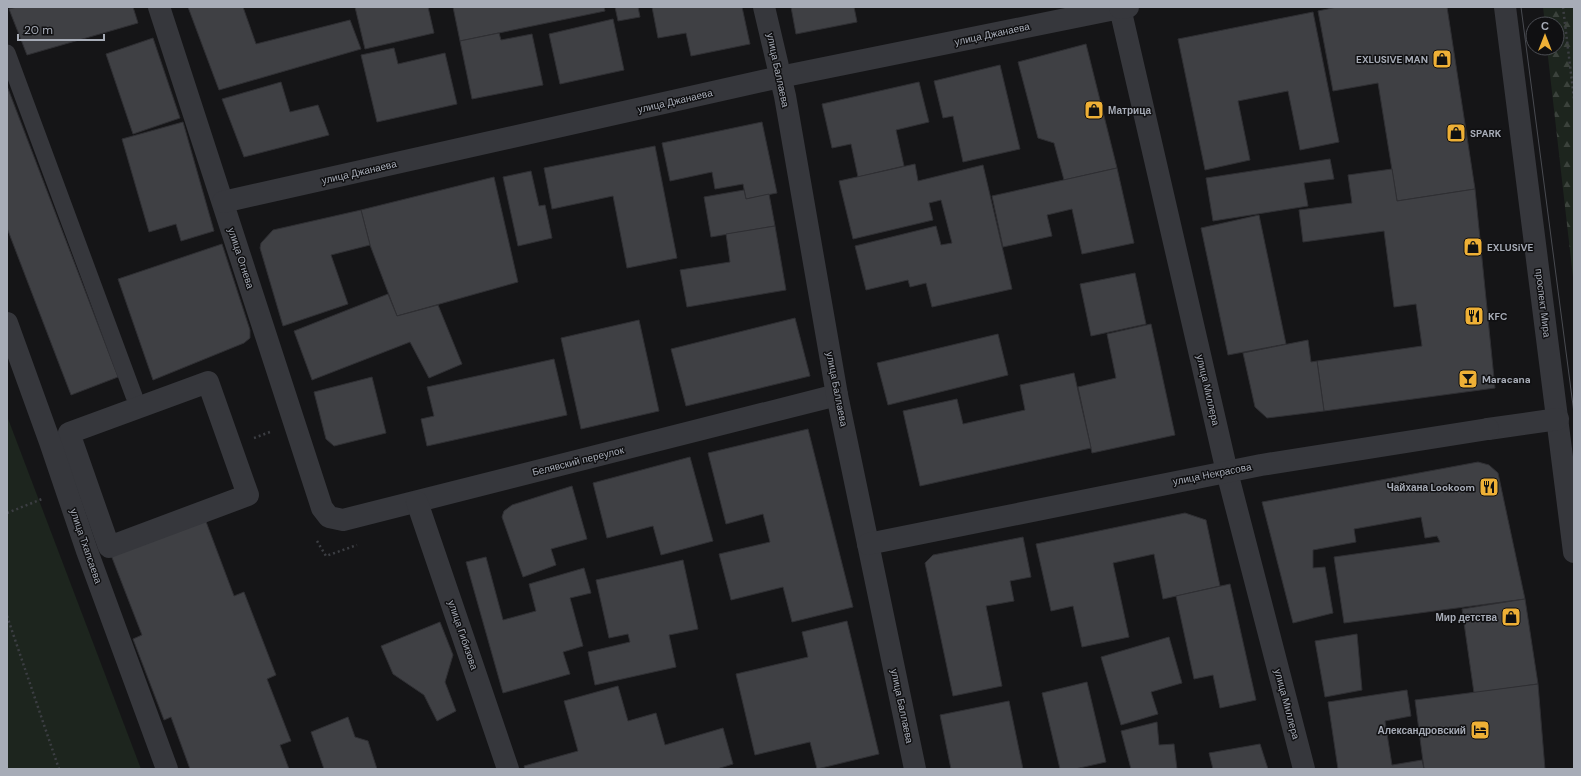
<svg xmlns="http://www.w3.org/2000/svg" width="1581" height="776" font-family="'DM Sans',sans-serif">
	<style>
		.forest { fill: url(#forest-firs) }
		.green { fill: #1d251e }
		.building { fill: #3f4044; stroke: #2f2f33 }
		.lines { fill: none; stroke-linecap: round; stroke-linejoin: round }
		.path { stroke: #3c3e43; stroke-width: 2.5; stroke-dasharray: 2 3; stroke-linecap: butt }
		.service { stroke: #36373c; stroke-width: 17 }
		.pedestrian { stroke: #36373c; stroke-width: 22 }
		.minor { stroke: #36373c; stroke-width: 22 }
		.tertiary { stroke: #36373c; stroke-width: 22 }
		.tram { stroke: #494b51; stroke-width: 1 }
		.labels { text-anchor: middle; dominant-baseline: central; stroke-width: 3; stroke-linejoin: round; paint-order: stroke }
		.street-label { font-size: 10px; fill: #a7acb7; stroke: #101012 }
		.poi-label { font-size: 10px; font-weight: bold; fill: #a7acb7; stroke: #101012; text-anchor: start }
	</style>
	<defs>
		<pattern id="forest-firs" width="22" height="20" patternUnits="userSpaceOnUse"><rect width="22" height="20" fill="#1d251e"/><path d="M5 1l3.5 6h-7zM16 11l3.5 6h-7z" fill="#3b423c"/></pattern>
	</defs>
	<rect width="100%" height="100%" fill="#151517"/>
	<polygon class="forest" points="1543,7 1574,7 1574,286 1547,48 1557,48 1557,24 1545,24"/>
	<polygon class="green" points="7,416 141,769 7,769"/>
	<g class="building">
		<polygon points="17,7 133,7 138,23 27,55 9,9"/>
		<polygon points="188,7 243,7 256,44 350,20 361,49 219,90"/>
		<polygon points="355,7 428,7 434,33 365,49"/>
		<polygon points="453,7 604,7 605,11 460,41"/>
		<polygon points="615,7 638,7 640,17 618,21"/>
		<polygon points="652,7 742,7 750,44 691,56 686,33 658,38"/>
		<polygon points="791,7 854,7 857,22 796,34"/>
		<polygon points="1337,7 1447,7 1475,189 1397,201 1378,83 1333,91 1318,11"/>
		<polygon points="1313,12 1339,142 1300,150 1288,91 1238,101 1250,160 1205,170 1178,39"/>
		<polygon points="613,19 624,70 560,84 549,34"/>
		<polygon points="499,33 501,40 532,34 543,85 472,99 460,41"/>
		<polygon points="153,38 180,118 133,134 106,54"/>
		<polygon points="1086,44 1117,168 1064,180 1054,143 1038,138 1018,62"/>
		<polygon points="394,48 398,64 445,53 457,104 377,122 361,55"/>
		<polygon points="1000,65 1020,149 963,162 953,116 943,118 934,81"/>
		<polygon points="281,82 290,112 318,105 329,135 244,157 222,99"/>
		<polygon points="919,82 929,122 896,130 904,166 858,177 851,144 832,148 822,104"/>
		<polygon points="7,86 118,377 71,395 7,228"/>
		<polygon points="183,122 214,231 181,241 176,224 149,232 122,139"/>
		<polygon points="762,122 777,193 746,199 743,184 715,189 712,172 670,181 662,143"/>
		<polygon points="655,146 677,258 627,268 613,196 552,209 544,168"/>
		<polygon points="1330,159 1334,179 1304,183 1308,206 1213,221 1206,178"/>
		<polygon points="915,164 918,181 983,165 1012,289 932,307 926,283 910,287 908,280 866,290 855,246 936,226 941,245 952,243 941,200 929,203 933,220 853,239 839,181"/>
		<polygon points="1117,168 1134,243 1082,254 1072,209 1047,215 1052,236 1003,247 992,196"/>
		<polygon points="1392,169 1397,201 1475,189 1495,388 1324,411 1317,361 1422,346 1416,304 1394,307 1384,231 1303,242 1299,210 1352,203 1348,175"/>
		<polygon points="531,171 539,206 545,205 552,238 518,246 503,177"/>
		<polygon points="494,177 518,282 397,316 370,245 361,210"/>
		<polygon points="744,190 746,199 769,194 775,226 711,237 704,197"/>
		<polygon points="361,210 370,245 331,255 348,304 283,326 260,248 261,243 273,230"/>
		<polygon points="1259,215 1286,344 1228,355 1201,228"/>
		<polygon points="775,226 786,290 687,307 680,270 730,262 726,234"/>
		<polygon points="222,244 250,330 250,338 244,343 153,380 118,279"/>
		<polygon points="1135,273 1146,324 1091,336 1080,284"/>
		<polygon points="388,294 397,316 438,305 462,364 429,378 410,342 312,380 294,331"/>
		<polygon points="795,318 810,376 686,406 671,349"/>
		<polygon points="639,320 659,411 581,429 561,338"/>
		<polygon points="1151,324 1175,435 1092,453 1078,387 1116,378 1107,334"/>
		<polygon points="998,334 1008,375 888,405 877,363"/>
		<polygon points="1308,340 1311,362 1317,361 1324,411 1267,418 1255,407 1243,353"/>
		<polygon points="554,359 567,415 427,446 421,419 434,416 427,387"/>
		<polygon points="1074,373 1091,448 920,486 903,411 957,399 963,424 1025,410 1020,385"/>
		<polygon points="372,377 386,433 334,446 326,439 314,392"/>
		<polygon points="808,429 853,607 792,622 783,587 731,600 719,554 770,542 763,514 726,524 708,453"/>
		<polygon points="690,457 713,541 661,555 653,526 607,538 593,483"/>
		<polygon points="1478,462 1489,465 1498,473 1525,599 1344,623 1334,557 1440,542 1437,536 1425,538 1421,517 1354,529 1356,542 1313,550 1313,568 1325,567 1333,613 1293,623 1262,502"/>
		<polygon points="572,486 587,539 551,549 556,565 523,577 502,517 504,511 512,505"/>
		<polygon points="1185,513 1206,520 1220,586 1163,599 1154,554 1113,563 1129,637 1082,647 1073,606 1051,611 1036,544"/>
		<polygon points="205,519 234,596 244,592 276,675 267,679 291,741 280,745 289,769 190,769 171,717 164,720 133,639 142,635 111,555"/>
		<polygon points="1023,537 1031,577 1010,581 1014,601 986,606 1002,686 953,696 925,563 933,555"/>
		<polygon points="486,557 503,620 536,611 529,584 584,568 591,593 570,598 583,646 563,652 570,674 503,693 466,562"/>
		<polygon points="683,560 698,629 669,635 676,667 595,685 588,652 630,642 628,634 609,638 596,580"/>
		<polygon points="1230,584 1256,700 1220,708 1213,675 1194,679 1176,596"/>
		<polygon points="1525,599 1538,684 1474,693 1462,609"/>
		<polygon points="847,621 879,754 817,769 810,742 755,755 736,674 808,657 802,632"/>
		<polygon points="440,622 453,655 445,682 456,711 437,721 424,695 393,674 381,646"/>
		<polygon points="1357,634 1362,690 1325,697 1315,641"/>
		<polygon points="1169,637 1182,683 1151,692 1158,714 1121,725 1101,657"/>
		<polygon points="1087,682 1106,762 1075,769 1060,769 1042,693"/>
		<polygon points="1538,684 1545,769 1424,769 1415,700"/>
		<polygon points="618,686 628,721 656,713 665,745 723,728 733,764 717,769 525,769 524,766 578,751 564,701"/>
		<polygon points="1407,690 1411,716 1385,721 1392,765 1422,760 1424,769 1338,769 1328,702"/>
		<polygon points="1009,701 1023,769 951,769 940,715"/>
		<polygon points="348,717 355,737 368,741 377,769 324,769 311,732"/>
		<polygon points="1157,722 1159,745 1174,744 1177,769 1131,769 1121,731"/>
		<polygon points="1260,744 1268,769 1213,769 1209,753"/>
	</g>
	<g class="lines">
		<g class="path">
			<polyline points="1563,7 1574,99"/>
			<polyline points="254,438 270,432"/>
			<polyline points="7,513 42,499"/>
			<polyline points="317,541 326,556 357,545"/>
			<polyline points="7,616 59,769"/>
		</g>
		<polyline class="service" points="7,53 134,396"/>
		<g class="pedestrian">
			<polyline points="1505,7 1574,552"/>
			<polygon points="208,382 248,495 109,547 69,433"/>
			<polyline points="1488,429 1558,419"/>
		</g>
		<g class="minor">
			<polyline points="159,7 322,508 329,517 343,520 837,395"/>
			<polyline points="764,7 785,96 837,395 915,769"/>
			<polyline points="223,202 780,77 1120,8 1227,472 1304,769"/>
			<polyline points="7,323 50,442 87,551 167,769"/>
			<polyline points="417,502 508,769"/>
			<polyline points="868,544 1261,465 1488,429"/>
		</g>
		<polyline class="tertiary" points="1120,8 1128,7"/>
		<polyline class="tram" points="1521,7 1574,413"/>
	</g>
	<defs>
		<g id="shop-square" transform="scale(1)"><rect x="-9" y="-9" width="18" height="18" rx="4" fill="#eeb036" stroke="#101012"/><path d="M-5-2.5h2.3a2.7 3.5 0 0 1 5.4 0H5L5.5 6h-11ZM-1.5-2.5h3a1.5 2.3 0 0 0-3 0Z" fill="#111"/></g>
		<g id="restaurant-square" transform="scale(1)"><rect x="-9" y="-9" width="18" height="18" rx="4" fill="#eeb036" stroke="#101012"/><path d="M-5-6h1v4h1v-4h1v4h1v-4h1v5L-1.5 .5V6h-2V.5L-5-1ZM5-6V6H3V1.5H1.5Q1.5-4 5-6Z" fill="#111"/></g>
		<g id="bar-square" transform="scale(1)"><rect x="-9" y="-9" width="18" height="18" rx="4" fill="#eeb036" stroke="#101012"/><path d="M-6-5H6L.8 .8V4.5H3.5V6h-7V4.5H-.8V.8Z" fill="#111"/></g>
		<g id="hotel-square" transform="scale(1)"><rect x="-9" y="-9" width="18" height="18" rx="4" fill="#eeb036" stroke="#101012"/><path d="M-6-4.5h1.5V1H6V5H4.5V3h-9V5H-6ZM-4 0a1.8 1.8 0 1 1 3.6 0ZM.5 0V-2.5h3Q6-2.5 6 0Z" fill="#111"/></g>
	</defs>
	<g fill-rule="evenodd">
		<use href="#shop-square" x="1442" y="59"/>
		<use href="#shop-square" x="1094" y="110"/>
		<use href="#shop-square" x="1456" y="133"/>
		<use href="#shop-square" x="1473" y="247"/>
		<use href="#restaurant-square" x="1474" y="316"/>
		<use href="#bar-square" x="1468" y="379"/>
		<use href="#restaurant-square" x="1489" y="487"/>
		<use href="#shop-square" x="1511" y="617"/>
		<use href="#hotel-square" x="1480" y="730"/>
	</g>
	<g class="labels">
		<g class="street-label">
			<text transform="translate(992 34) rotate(-12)">улица Джанаева</text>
			<text transform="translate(778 70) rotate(78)">улица Баллаева</text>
			<text transform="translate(675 101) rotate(-13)">улица Джанаева</text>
			<text transform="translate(359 172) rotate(-13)">улица Джанаева</text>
			<text transform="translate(241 258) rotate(72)">улица Огнева</text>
			<text transform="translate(1543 303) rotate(83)">проспект Мира</text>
			<text transform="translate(837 389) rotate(79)">улица Баллаева</text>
			<text transform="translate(1208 390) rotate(77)">улица Миллера</text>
			<text transform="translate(578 461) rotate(-14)">Белявский переулок</text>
			<text transform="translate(1212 474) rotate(-11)">улица Некрасова</text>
			<text transform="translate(86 546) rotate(71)">улица Тхапсаева</text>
			<text transform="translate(463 635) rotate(71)">улица Гибизова</text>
			<text transform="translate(1287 704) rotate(75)">улица Миллера</text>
			<text transform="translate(902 706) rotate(78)">улица Баллаева</text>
		</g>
		<g class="poi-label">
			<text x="1428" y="59" text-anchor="end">EXLUSIVE MAN</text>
			<text x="1108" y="110">Матрица</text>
			<text x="1470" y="133">SPARK</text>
			<text x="1487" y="247">EXLUSiVE</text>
			<text x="1488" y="316">KFC</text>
			<text x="1482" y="379">Maracana</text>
			<text x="1475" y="487" text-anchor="end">Чайхана Lookoom</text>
			<text x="1497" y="617" text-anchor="end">Мир детства</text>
			<text x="1466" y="730" text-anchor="end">Александровский</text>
		</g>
	</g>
	<rect width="1581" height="776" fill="none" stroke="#a7acb7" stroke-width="16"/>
	<g transform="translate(1545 36)"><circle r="19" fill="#101012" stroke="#4c4e54"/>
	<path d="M0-3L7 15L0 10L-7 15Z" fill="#eeb036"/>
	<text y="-6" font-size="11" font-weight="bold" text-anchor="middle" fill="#a7acb7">С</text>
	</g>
	<path d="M18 34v6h86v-6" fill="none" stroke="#a7acb7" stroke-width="2"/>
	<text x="24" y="34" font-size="12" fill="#a7acb7" stroke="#101012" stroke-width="3" paint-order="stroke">20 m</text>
</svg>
